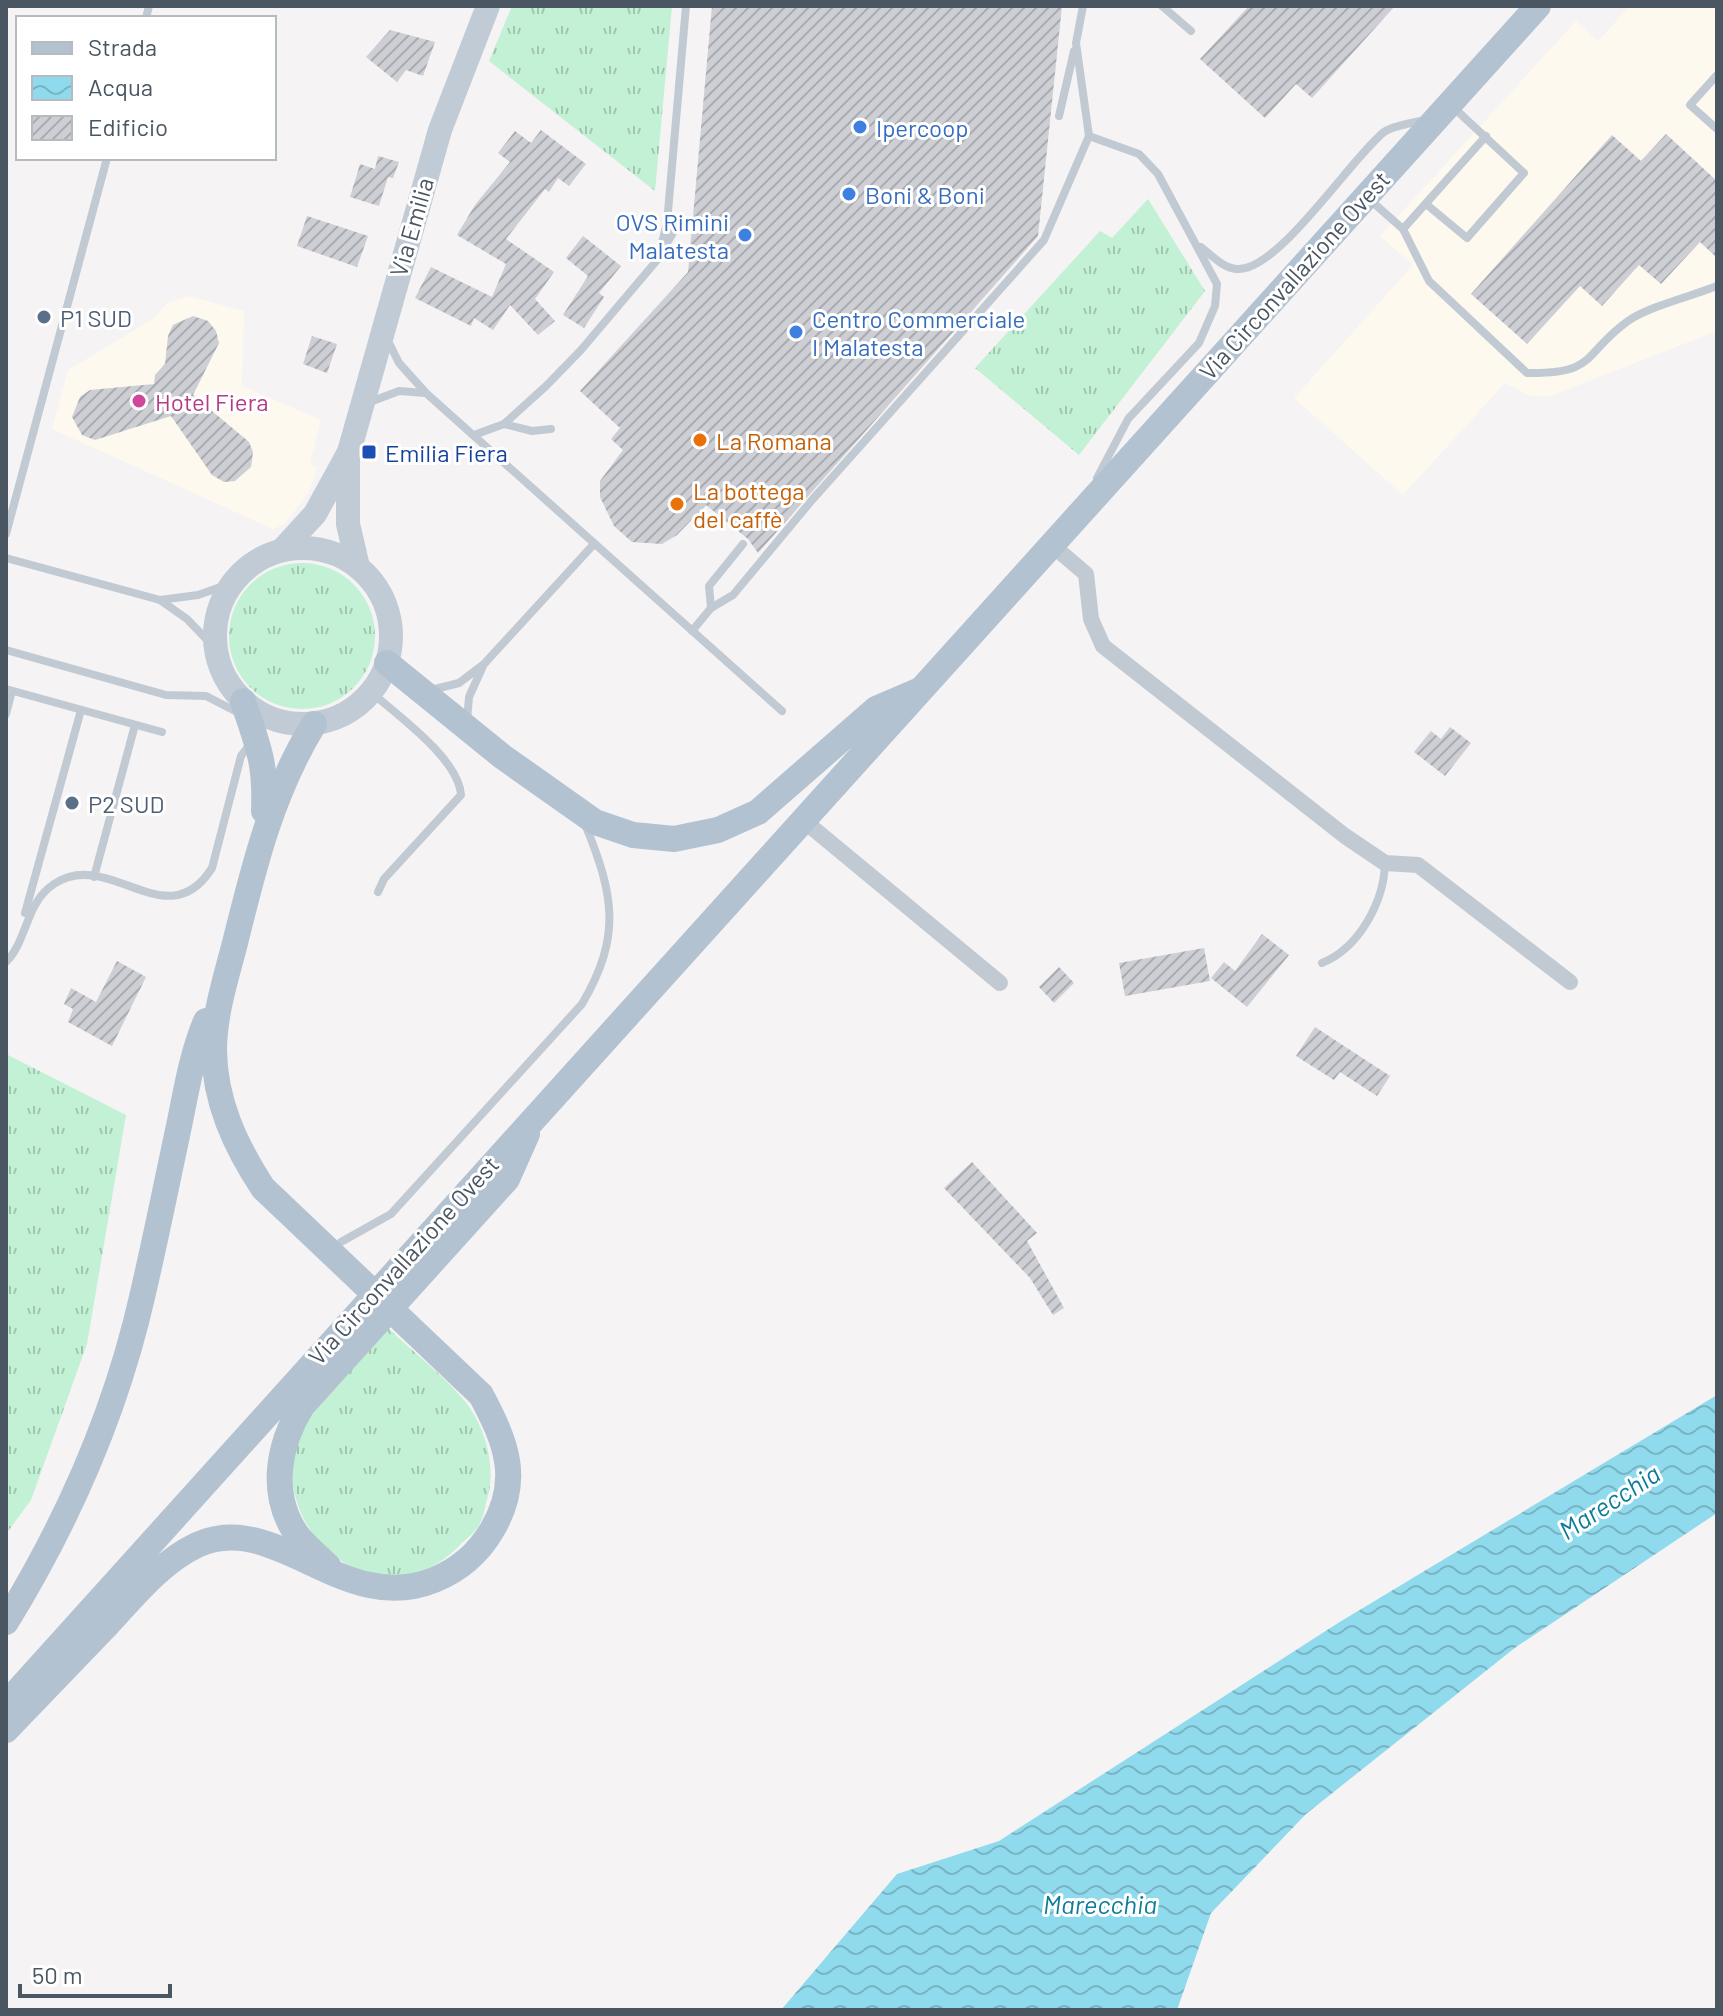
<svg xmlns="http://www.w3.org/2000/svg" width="1723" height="2016" font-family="Barlow,sans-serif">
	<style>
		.commercial { fill: #fdf9ef }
		.grass { fill: url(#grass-tufts) }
		.water { fill: url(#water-waves) }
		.building { fill: url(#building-hatch) }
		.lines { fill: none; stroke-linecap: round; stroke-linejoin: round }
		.lane { stroke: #c1cad2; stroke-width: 8 }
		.street { stroke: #c1cad2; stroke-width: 16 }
		.secondary { stroke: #c1cbd6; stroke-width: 24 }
		.primary { stroke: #b3c2d1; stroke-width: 26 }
		.shop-dot { fill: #3f7fe0; stroke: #fff; stroke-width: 3 }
		.service-dot { fill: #5c6f8a; stroke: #fff; stroke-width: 3 }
		.hotel-dot { fill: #d1479c; stroke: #fff; stroke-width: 3 }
		.food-dot { fill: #e8710a; stroke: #fff; stroke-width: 3 }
		.transit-dot { fill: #1a4fb4; stroke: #fff; stroke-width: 3 }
		.labels { text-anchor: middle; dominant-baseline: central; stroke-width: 6; stroke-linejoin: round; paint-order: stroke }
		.shop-label { font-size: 24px; fill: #366cbe; stroke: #fff; text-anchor: start }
		.street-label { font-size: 24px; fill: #4a5661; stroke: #fff }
		.service-label { font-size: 24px; fill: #4e5e75; stroke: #fff; text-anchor: start }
		.hotel-label { font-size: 24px; fill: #b23c85; stroke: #fff; text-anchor: start }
		.food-label { font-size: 24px; fill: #c56008; stroke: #fff; text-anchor: start }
		.transit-label { font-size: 24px; fill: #164399; stroke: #fff; text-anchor: start }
		.water-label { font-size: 26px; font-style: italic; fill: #0c7c9b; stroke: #fff }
	</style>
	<defs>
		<pattern id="grass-tufts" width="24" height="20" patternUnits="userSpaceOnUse" patternTransform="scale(2)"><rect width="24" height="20" fill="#c3f1d5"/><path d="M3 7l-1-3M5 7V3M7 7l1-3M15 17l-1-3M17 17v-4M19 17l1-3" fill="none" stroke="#a0c6b0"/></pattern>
		<pattern id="water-waves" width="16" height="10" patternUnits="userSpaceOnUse" patternTransform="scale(2)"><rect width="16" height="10" fill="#90daee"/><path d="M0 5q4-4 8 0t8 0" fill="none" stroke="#78b4c4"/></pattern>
		<pattern id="building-hatch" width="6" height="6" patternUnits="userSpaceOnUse" patternTransform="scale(2)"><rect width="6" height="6" fill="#cdcfd5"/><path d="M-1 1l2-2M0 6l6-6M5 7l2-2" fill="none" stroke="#a8abb0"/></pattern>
	</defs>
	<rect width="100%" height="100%" fill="#f5f3f3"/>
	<g class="commercial">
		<polygon points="1630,6 1717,6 1717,331 1548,397 1530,396 1505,383 1403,495 1294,398 1413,265 1380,236 1576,21 1598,41"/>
		<polygon points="188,296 244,311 242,386 321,420 310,463 317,469 309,492 285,524 273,529 52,429 68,370 153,319 167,303"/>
	</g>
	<g class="grass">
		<polygon points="512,6 672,6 655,191 489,61"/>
		<polygon points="1148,199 1205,291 1079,455 975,368 1100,231 1112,238"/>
		<circle cx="302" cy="636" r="73"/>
		<polygon points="6,1054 126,1115 87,1344 31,1500 6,1534"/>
		<path d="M388 1328C413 1352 442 1374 463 1399 485 1425 496 1465 488 1496 485 1505 484 1517 479 1525 475 1533 464 1540 458 1547 377 1628 256 1527 302 1423 310 1403 370 1348 388 1328Z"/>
	</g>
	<polygon class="water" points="1717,1395 1717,1513 1516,1647 1306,1814 1211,1913 1177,2010 781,2010 897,1874 999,1841 1338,1623"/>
	<g class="building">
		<polygon points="712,6 1062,6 1038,236 758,553 748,539 706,505 677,535 662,544 632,542 614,526 600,497 600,481 623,450 611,439 620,428 580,391 688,272"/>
		<polygon points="1249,6 1395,6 1312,98 1296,84 1265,118 1200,59"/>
		<polygon points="390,30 435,42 423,76 406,70 397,82 366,57"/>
		<polygon points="541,130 586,164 569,186 558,178 549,192 545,189 506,239 554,272 535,299 555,321 538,335 510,305 493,330 474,318 471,326 415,298 431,267 492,297 506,264 457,235 475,205 510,162 498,153 515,131 531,143"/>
		<polygon points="1666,134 1717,181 1717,258 1700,242 1661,284 1639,265 1602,306 1580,286 1527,344 1471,294 1612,135 1641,161"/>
		<polygon points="378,156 399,162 393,178 388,177 379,206 350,197 360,164 375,169"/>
		<polygon points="307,216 368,236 357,267 297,246"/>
		<polygon points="583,236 621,266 599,293 604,297 584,328 563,315 588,276 566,258"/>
		<polygon points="193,316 208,321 216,331 219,343 193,395 249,442 253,452 251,467 235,481 224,482 212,475 171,416 95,440 82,435 72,417 80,397 90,390 154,384 155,375 165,364 168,336 173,325"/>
		<polygon points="312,336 337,344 327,373 303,364"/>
		<polygon points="1450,727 1471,743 1445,776 1414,752 1431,731 1441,739"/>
		<polygon points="1262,934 1289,955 1247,1007 1211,978 1224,962 1235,971"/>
		<polygon points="1204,948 1210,981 1125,996 1119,963"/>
		<polygon points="117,961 146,977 112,1046 68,1022 73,1009 64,1004 71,988 96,1002"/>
		<polygon points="1059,967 1074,983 1054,1003 1039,987"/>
		<polygon points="1315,1027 1390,1076 1377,1096 1340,1072 1334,1080 1296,1056"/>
		<polygon points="972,1162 1037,1233 1027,1241 1064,1308 1053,1315 1030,1278 944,1188"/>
	</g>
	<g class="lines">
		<g class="lane">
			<polyline points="1083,6 1076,43 1089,136"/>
			<polyline points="1162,6 1191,31"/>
			<polyline points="146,18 149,6"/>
			<polyline points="1717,75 1690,105 1717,129"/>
			<polyline points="1059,116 1074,51"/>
			<path d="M1369 199 1403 229 1429 281 1527 373C1598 374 1582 354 1628 321 1650 306 1692 296 1717 286"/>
			<polyline points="1426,204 1467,238 1524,173 1453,107"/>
			<polyline points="1403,229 1486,136"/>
			<path d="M1201 247C1211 255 1223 268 1237 269 1278 272 1351 158 1384 132 1394 125 1413 123 1425 120"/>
			<polyline points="664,248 680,221"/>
			<polyline points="387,339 399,363 426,393 782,711"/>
			<polyline points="370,402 399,391 425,393"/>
			<polyline points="504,424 532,431 551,429"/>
			<polyline points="474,435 504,424 546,386 581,350 658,259 667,223 686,6"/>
			<polyline points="6,534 107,158"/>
			<polyline points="6,558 160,600 187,619 215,648"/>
			<polyline points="160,600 198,595 232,583"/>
			<polyline points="711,608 709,586 743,544"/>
			<polyline points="692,631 711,608 733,595 812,500 1044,240 1089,136 1139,154 1158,174 1217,284 1215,306 1199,343 1128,419 1097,478"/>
			<polyline points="6,650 166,695 206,696 239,713"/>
			<polyline points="6,689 162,732"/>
			<polyline points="431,690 459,683 484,664 594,544"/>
			<path d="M371 692C397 715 459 759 461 795L384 879 378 892"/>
			<polyline points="6,714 12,691"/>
			<polyline points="467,721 469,697 483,666"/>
			<polyline points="94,877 135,725"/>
			<polyline points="25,913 81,710"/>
			<path d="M6 962C28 940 25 903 54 884 109 847 167 939 212 868L241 756 251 743"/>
			<path d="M1322 963C1359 948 1384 902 1385 863"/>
			<path d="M341 1242 391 1214 582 1004C622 936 614 895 585 824"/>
		</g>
		<g class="street">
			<polyline points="1052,545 1086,574 1091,619 1103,646 1345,836 1385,863 1418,865 1570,982"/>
			<polyline points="803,820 1000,983"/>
		</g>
		<g class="secondary">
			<polyline points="348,458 348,524 358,567"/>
			<circle cx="303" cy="636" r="88"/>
			<polyline points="282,550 315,514 349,452 440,130 488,6"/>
		</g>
		<g class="primary">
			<polyline points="387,663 503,757 595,822 633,835 674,839 718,830 758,812 876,709 918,691"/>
			<path d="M243 701C258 747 266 761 264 811"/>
			<path d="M328 1566C318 1556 305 1546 297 1535 269 1494 278 1445 302 1406L507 1179 527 1134"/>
			<path d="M6 1622C68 1521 117 1409 143 1293 156 1237 167 1182 179 1126 186 1092 192 1054 206 1021"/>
			<path d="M6 1704C515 1136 1027 571 1538 6"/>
			<path d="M6 1730C40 1695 73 1660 107 1625 134 1596 161 1562 197 1545 276 1509 343 1617 434 1580 459 1570 478 1554 492 1530 522 1480 506 1442 481 1395L263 1188C235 1145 215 1102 214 1051 214 1014 226 978 235 943 254 866 272 792 314 724"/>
		</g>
	</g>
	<g class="shop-dot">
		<circle cx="860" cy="127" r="8"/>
		<circle cx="849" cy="194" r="8"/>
		<circle cx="745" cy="235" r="8"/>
		<circle cx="796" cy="332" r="8"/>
	</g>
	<g class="service-dot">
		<circle cx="44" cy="317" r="8"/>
		<circle cx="72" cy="803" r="8"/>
	</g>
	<circle class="hotel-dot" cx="139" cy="401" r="8"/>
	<g class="food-dot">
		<circle cx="700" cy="440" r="8"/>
		<circle cx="677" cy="504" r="8"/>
	</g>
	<rect class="transit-dot" x="361" y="444" width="16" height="16" rx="4"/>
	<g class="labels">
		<g class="shop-label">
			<text x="876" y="127">Ipercoop</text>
			<text x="865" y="194">Boni &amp; Boni</text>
			<text x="729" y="221" text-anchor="end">OVS Rimini<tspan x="729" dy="28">Malatesta</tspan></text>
			<text x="812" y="318">Centro Commerciale<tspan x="812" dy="28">I Malatesta</tspan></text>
		</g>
		<g class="street-label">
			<text transform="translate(411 227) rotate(-74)">Via Emilia</text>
			<text transform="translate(1294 275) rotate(-48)">Via Circonvallazione Ovest</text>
			<text transform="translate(403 1260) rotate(-48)">Via Circonvallazione Ovest</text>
		</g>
		<g class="service-label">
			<text x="60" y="317">P1 SUD</text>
			<text x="88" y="803">P2 SUD</text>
		</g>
		<g class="hotel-label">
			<text x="155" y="401">Hotel Fiera</text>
		</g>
		<g class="food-label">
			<text x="716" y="440">La Romana</text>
			<text x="693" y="490">La bottega<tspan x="693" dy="28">del caffè</tspan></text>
		</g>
		<g class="transit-label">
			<text x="385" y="452">Emilia Fiera</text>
		</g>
		<g class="water-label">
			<text transform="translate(1609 1501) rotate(-33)">Marecchia</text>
			<text x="1100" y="1903">Marecchia</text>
		</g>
	</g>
	<rect width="1723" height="2016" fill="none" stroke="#4a5661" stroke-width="16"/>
	<rect x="16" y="16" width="260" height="144" fill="#ffffff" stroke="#b7bbc0" stroke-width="2"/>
	<rect x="32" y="42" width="40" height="12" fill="#b3c2d1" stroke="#b7bbc0" stroke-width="2"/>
	<text x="88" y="56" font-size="24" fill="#4a5661">Strada</text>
	<rect x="32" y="76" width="40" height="24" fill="url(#water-waves)" stroke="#b7bbc0" stroke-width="2"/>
	<text x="88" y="96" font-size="24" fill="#4a5661">Acqua</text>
	<rect x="32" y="116" width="40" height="24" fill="url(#building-hatch)" stroke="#b7bbc0" stroke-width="2"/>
	<text x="88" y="136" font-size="24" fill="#4a5661">Edificio</text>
	<path d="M20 1984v12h150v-12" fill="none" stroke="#4a5661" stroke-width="4"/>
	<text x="32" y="1984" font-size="24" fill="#4a5661" stroke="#ffffff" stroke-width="6" paint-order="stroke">50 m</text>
</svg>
